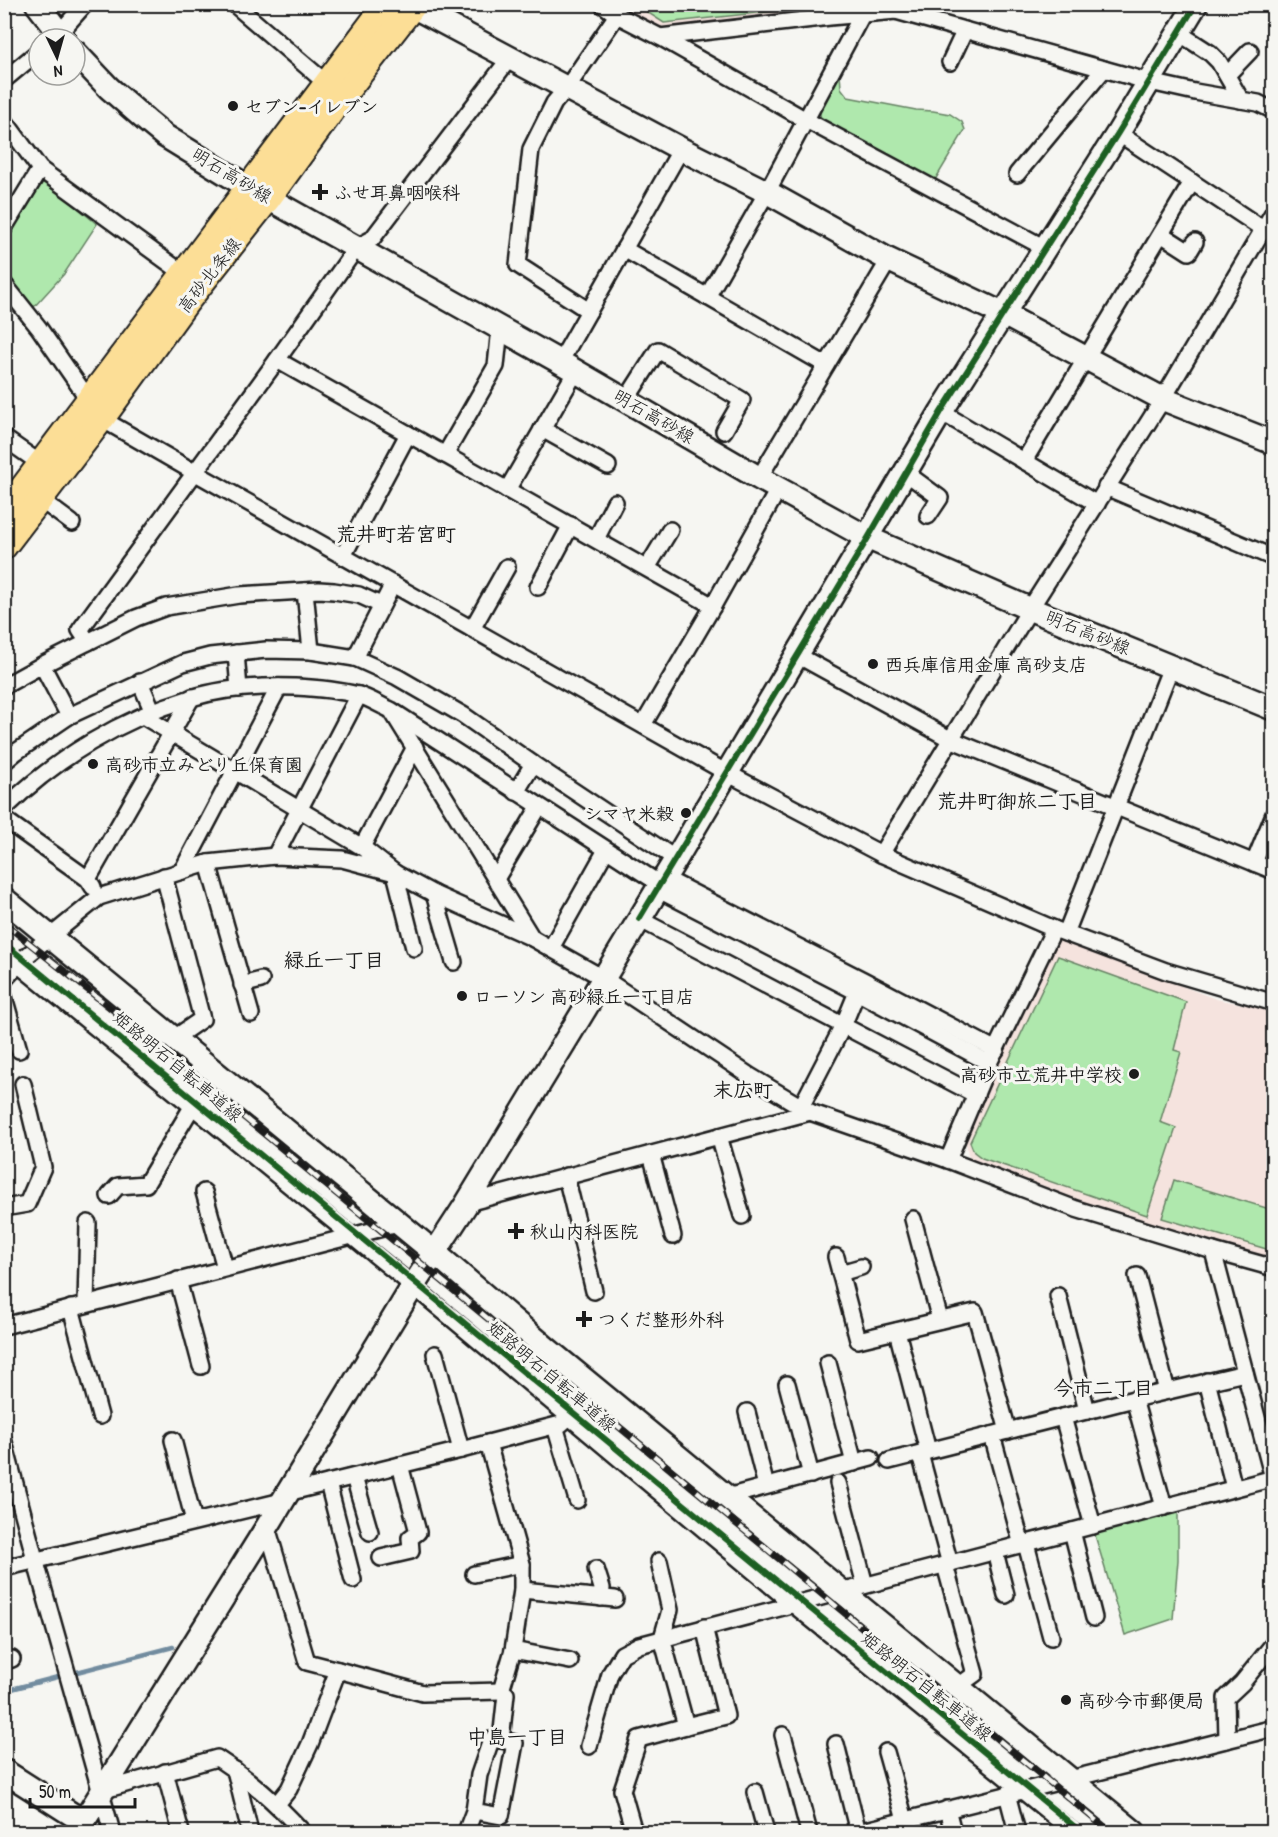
<svg xmlns="http://www.w3.org/2000/svg" width="1278" height="1837" font-family="'Patrick Hand','Klee One',sans-serif">
	<style>
		.built { fill: #f5e3de }
		.green { fill: #afe8ad; stroke: #668264; stroke-width: 1.5 }
		.lines { fill: none; stroke-linecap: round; stroke-linejoin: round }
		.stream { stroke: #728c9f; stroke-width: 4.5 }
		.street-casing { stroke: #1c1c1c; stroke-width: 20 }
		.secondary-casing { stroke: #1c1c1c; stroke-width: 27 }
		.primary-casing { stroke: #1c1c1c; stroke-width: 28 }
		.street { stroke: #f6f6f2; stroke-width: 15 }
		.secondary { stroke: #f6f6f2; stroke-width: 22 }
		.primary { stroke: #fcde96; stroke-width: 24 }
		.rail-casing { stroke: #1c1c1c; stroke-width: 7 }
		.rail { stroke: #f6f6f2; stroke-width: 4.5; stroke-dasharray: 14; stroke-linecap: butt }
		.cycleway-casing { stroke: #f6f6f2; stroke-width: 10 }
		.cycleway { stroke: #1b5e20; stroke-width: 6 }
		.poi-dot { fill: #1c1c1c; stroke: #f6f6f2; stroke-width: 2 }
		.labels { text-anchor: middle; dominant-baseline: central; stroke-width: 6; stroke-linejoin: round; paint-order: stroke }
		.poi-label { font-size: 18px; font-weight: bold; fill: #1c1c1c; stroke: #f6f6f2; text-anchor: start }
		.street-label { font-size: 18px; fill: #1c1c1c; stroke: #f6f6f2 }
		.neighbourhood-label { font-size: 20px; font-weight: bold; fill: #1c1c1c; stroke: #f6f6f2 }
	</style>
	<rect width="100%" height="100%" fill="#f6f6f2"/>
	<filter id="ink" filterUnits="userSpaceOnUse"><feTurbulence type="fractalNoise" baseFrequency=".0167" numOctaves="2"/><feDisplacementMap in="SourceGraphic" scale="12" xChannelSelector="R" yChannelSelector="G"/><feConvolveMatrix kernelMatrix="1 2 1 2 8 2 1 2 1" color-interpolation-filters="sRGB"/></filter>
	<g filter="url(#ink)">
		<g class="built">
			<polygon points="621,5 823,5 818,12 659,30"/>
			<polygon points="1061,940 1216,999 1273,1010 1273,1260 1129,1220 975,1165 968,1155 965,1137 1054,943"/>
		</g>
		<g class="green">
			<polygon points="803,4 805,8 664,23 636,5"/>
			<polygon points="840,73 841,88 848,97 916,110 933,111 950,114 962,122 965,130 935,180 821,120 819,109"/>
			<polygon points="39,181 45,181 97,224 64,274 34,307 5,275 5,240"/>
			<polygon points="1058,956 1186,1002 1174,1050 1181,1052 1160,1122 1176,1128 1147,1215 982,1158 974,1152 970,1142"/>
			<polygon points="1174,1180 1273,1210 1273,1251 1162,1218"/>
			<polygon points="1178,1509 1178,1560 1173,1619 1125,1635 1094,1532"/>
		</g>
		<g class="lines">
			<polyline class="stream" points="4,1691 173,1647"/>
			<g class="street-casing">
				<g id="street">
					<polyline points="234,4 326,83"/>
					<polyline points="602,4 617,15 660,37 806,120 1045,248"/>
					<polyline points="884,4 896,11 1150,82 1195,92 1258,103 1274,111"/>
					<polyline points="1179,33 1210,53 1219,62 1241,100"/>
					<polyline points="660,37 830,17 896,11"/>
					<polyline points="54,39 85,4"/>
					<polyline points="950,62 965,30"/>
					<polyline points="1227,75 1250,51"/>
					<polyline points="4,80 39,51"/>
					<polyline points="4,120 40,169 184,274"/>
					<polyline points="1118,133 1263,229"/>
					<polyline points="1017,174 1104,69"/>
					<polyline points="4,228 40,169"/>
					<polyline points="1161,234 1189,252 1195,242"/>
					<polyline points="624,249 826,365"/>
					<polyline points="4,284 39,328 102,419 194,472 727,773 881,854 1054,929 1166,971 1274,1003"/>
					<polyline points="707,297 767,192 862,15"/>
					<polyline points="589,311 518,265 531,149 554,103 566,89 617,15"/>
					<polyline points="277,360 713,606"/>
					<polyline points="560,362 681,149"/>
					<polyline points="626,400 658,350 742,400 724,431"/>
					<polyline points="941,412 1097,504"/>
					<polyline points="542,429 608,466"/>
					<polyline points="4,438 41,464"/>
					<polyline points="445,455 496,366 500,328"/>
					<polyline points="1024,461 1192,182"/>
					<polyline points="906,473 940,498 928,516"/>
					<polyline points="759,478 889,260"/>
					<polyline points="1106,487 1274,558"/>
					<polyline points="507,490 576,371"/>
					<polyline points="41,500 72,523"/>
					<polyline points="596,539 615,502"/>
					<polyline points="343,556 408,434"/>
					<polyline points="647,568 670,530"/>
					<polyline points="538,587 571,525"/>
					<polyline points="305,591 311,651"/>
					<polyline points="472,629 507,567"/>
					<polyline points="88,642 80,630 277,360 357,247 372,239 509,59"/>
					<polyline points="236,653 239,689"/>
					<polyline points="797,655 950,739 1274,871"/>
					<polyline points="355,658 393,584"/>
					<polyline points="42,665 69,716"/>
					<polyline points="140,682 153,712"/>
					<polyline points="4,686 42,665 136,618 166,607 239,595 319,590 334,591 359,595 381,605"/>
					<polyline points="393,713 532,938"/>
					<polyline points="143,716 362,847 395,873 414,948"/>
					<polyline points="643,725 713,606 779,488"/>
					<polyline points="4,762 16,752 69,716 183,663 210,656 266,650 311,651 355,658 397,677 463,715 533,764 676,859"/>
					<polyline points="516,792 533,764"/>
					<path d="M4 809C56 758 121 719 191 698 223 688 261 686 295 687 315 688 338 690 358 695 369 698 380 705 391 710L660 884"/>
					<polyline points="4,819 88,879 93,887"/>
					<polyline points="362,847 415,747"/>
					<polyline points="881,854 1030,609 1163,399 1274,211"/>
					<polyline points="275,856 359,695"/>
					<polyline points="208,863 251,1014"/>
					<polyline points="1254,863 1274,814"/>
					<polyline points="182,871 279,687"/>
					<polyline points="164,876 202,1019 173,1039"/>
					<polyline points="664,878 863,980 996,1050"/>
					<polyline points="88,879 192,697"/>
					<polyline points="496,879 539,807"/>
					<polyline points="657,889 857,992 989,1063"/>
					<polyline points="434,894 454,962"/>
					<polyline points="639,919 976,1095"/>
					<polyline points="1066,933 1171,667"/>
					<polyline points="551,948 606,850"/>
					<polyline points="4,953 413,1286 794,1605 1073,1832"/>
					<polyline points="4,980 24,958 99,897 208,863 275,856 342,859 395,873 434,894 532,938 603,978 750,1076 810,1112 948,1160 1076,1209 1213,1251 1274,1268"/>
					<polyline points="242,985 261,980"/>
					<polyline points="4,997 19,1050"/>
					<polyline points="801,1107 843,1026 857,992"/>
					<polyline points="719,1136 742,1216"/>
					<polyline points="651,1154 673,1236"/>
					<polyline points="948,1160 989,1063 1054,929"/>
					<polyline points="566,1176 594,1291"/>
					<polyline points="204,1192 225,1268"/>
					<polyline points="109,1196 118,1186 146,1184 192,1107"/>
					<polyline points="467,1203 810,1112"/>
					<polyline points="4,1208 27,1204 43,1167 23,1084"/>
					<polyline points="913,1219 940,1320"/>
					<polyline points="1213,1251 1273,1478"/>
					<polyline points="836,1257 858,1340 975,1312 1008,1431"/>
					<polyline points="840,1273 861,1267"/>
					<polyline points="1137,1276 1167,1391"/>
					<polyline points="178,1280 201,1366"/>
					<polyline points="1058,1296 1087,1411"/>
					<polyline points="86,1304 88,1223"/>
					<polyline points="71,1308 100,1416"/>
					<polyline points="4,1326 398,1224"/>
					<polyline points="897,1331 928,1451"/>
					<polyline points="828,1363 854,1463"/>
					<polyline points="1207,1381 1234,1488"/>
					<polyline points="787,1384 811,1475"/>
					<polyline points="1134,1399 1164,1507"/>
					<polyline points="747,1412 766,1486"/>
					<polyline points="1063,1417 1093,1526"/>
					<polyline points="555,1426 577,1500"/>
					<polyline points="992,1435 1022,1545"/>
					<polyline points="173,1440 194,1521"/>
					<polyline points="4,1442 35,1559 112,1832"/>
					<polyline points="461,1450 561,1424 569,1417"/>
					<polyline points="920,1454 950,1564"/>
					<polyline points="889,1461 1134,1399 1245,1373"/>
					<polyline points="354,1477 370,1532"/>
					<polyline points="328,1483 353,1580"/>
					<polyline points="838,1483 865,1585"/>
					<polyline points="287,1493 461,1450 435,1354"/>
					<polyline points="727,1497 871,1458"/>
					<polyline points="267,1527 307,1662 338,1670 310,1744 289,1789 277,1804"/>
					<polyline points="1072,1531 1094,1618"/>
					<polyline points="1026,1544 1051,1637"/>
					<polyline points="995,1552 1006,1595"/>
					<polyline points="381,1558 411,1551 410,1538 418,1532 400,1465"/>
					<polyline points="659,1561 670,1610 662,1638 686,1726 726,1716 704,1627"/>
					<polyline points="522,1564 522,1590 615,1599"/>
					<polyline points="945,1565 975,1674 957,1687"/>
					<polyline points="4,1568 282,1501"/>
					<polyline points="596,1569 602,1588 601,1598"/>
					<polyline points="474,1574 522,1564 488,1443"/>
					<polyline points="522,1590 513,1650 570,1661"/>
					<polyline points="4,1661 12,1659"/>
					<polyline points="338,1670 423,1693 501,1691"/>
					<polyline points="783,1735 809,1832"/>
					<polyline points="501,1740 506,1694 501,1691 513,1650"/>
					<polyline points="1227,1740 1226,1698 1242,1683 1274,1643"/>
					<polyline points="836,1744 858,1832"/>
					<polyline points="589,1746 610,1674 622,1654 639,1645 1274,1478"/>
					<polyline points="886,1752 905,1820"/>
					<polyline points="235,1770 250,1832"/>
					<polyline points="165,1772 181,1832"/>
					<path d="M101 1791 217 1758C252 1781 275 1802 303 1832"/>
					<polyline points="755,1792 766,1832"/>
					<polyline points="1007,1794 1017,1832"/>
					<polyline points="947,1809 953,1832"/>
					<polyline points="466,1832 474,1811 479,1775 491,1740 501,1740 515,1743 501,1816 474,1811"/>
					<polyline points="634,1832 622,1790 639,1739 686,1726"/>
					<polyline points="858,1832 1274,1728"/>
				</g>
			</g>
			<g class="secondary-casing">
				<g id="secondary">
					<polyline points="37,4 64,39"/>
					<polyline points="414,7 681,149 767,192 889,260 1003,314 1163,399 1274,443"/>
					<polyline points="75,52 109,88 148,122 165,136 248,187 560,362 759,478 868,538 1030,609 1274,709"/>
					<polyline points="4,899 435,1253 546,1348 1134,1832"/>
					<polyline points="4,1771 84,1822"/>
					<polyline points="77,1832 267,1527 413,1286 467,1203 676,859 941,412 1118,133 1196,4"/>
				</g>
			</g>
			<g class="primary-casing">
				<g id="primary">
					<polyline points="4,512 386,4"/>
					<polyline points="4,547 102,419 187,302 269,198 343,96 415,4"/>
				</g>
			</g>
			<use href="#street" class="street"/>
			<use href="#secondary" class="secondary"/>
			<use href="#primary" class="primary"/>
			<g class="rail-casing">
				<polyline id="rail" points="4,923 137,1029 1110,1832"/>
			</g>
			<use href="#rail" class="rail"/>
			<g class="cycleway-casing">
				<g id="cycleway">
					<polyline points="639,919 868,538 941,412 1118,133 1196,4"/>
					<polyline points="4,943 1081,1832"/>
				</g>
			</g>
			<use href="#cycleway" class="cycleway"/>
		</g>
	</g>
	<g class="poi-dot">
		<circle cx="233" cy="106" r="6"/>
		<path d="M317 183h6v6h6v6h-6v6h-6v-6h-6v-6h6z"/>
		<circle cx="873" cy="664" r="6"/>
		<circle cx="93" cy="764" r="6"/>
		<circle cx="686" cy="813" r="6"/>
		<circle cx="462" cy="996" r="6"/>
		<circle cx="1134" cy="1074" r="6"/>
		<path d="M513 1222h6v6h6v6h-6v6h-6v-6h-6v-6h6z"/>
		<path d="M581 1310h6v6h6v6h-6v6h-6v-6h-6v-6h6z"/>
		<circle cx="1066" cy="1700" r="6"/>
	</g>
	<g class="labels">
		<g class="poi-label">
			<text x="245" y="106">セブン-イレブン</text>
			<text x="334" y="192">ふせ耳鼻咽喉科</text>
			<text x="885" y="664">西兵庫信用金庫 高砂支店</text>
			<text x="105" y="764">高砂市立みどり丘保育園</text>
			<text x="674" y="813" text-anchor="end">シマヤ米穀</text>
			<text x="474" y="996">ローソン 高砂緑丘一丁目店</text>
			<text x="1122" y="1074" text-anchor="end">高砂市立荒井中学校</text>
			<text x="530" y="1231">秋山内科医院</text>
			<text x="598" y="1319">つくだ整形外科</text>
			<text x="1078" y="1700">高砂今市郵便局</text>
		</g>
		<g class="street-label">
			<text transform="translate(232 175) rotate(31)">明石高砂線</text>
			<text transform="translate(209 275) rotate(-52)">高砂北条線</text>
			<text transform="translate(654 416) rotate(30)">明石高砂線</text>
			<text transform="translate(1088 632) rotate(22)">明石高砂線</text>
			<text transform="translate(178 1066) rotate(40)">姫路明石自転車道線</text>
			<text transform="translate(552 1376) rotate(40)">姫路明石自転車道線</text>
			<text transform="translate(927 1686) rotate(39)">姫路明石自転車道線</text>
		</g>
		<g class="neighbourhood-label">
			<text x="396" y="533">荒井町若宮町</text>
			<text x="1017" y="800">荒井町御旅二丁目</text>
			<text x="334" y="959">緑丘一丁目</text>
			<text x="743" y="1089">末広町</text>
			<text x="1103" y="1387">今市二丁目</text>
			<text x="517" y="1736">中島一丁目</text>
		</g>
	</g>
	<rect width="1278" height="1837" fill="none" stroke="#f6f6f2" stroke-width="24"/>
	<rect x="12" y="12" width="1254" height="1813" fill="none" stroke="#1c1c1c" stroke-width="2" filter="url(#ink)"/>
	<g transform="translate(57 57) rotate(175)"><circle r="28" fill="#f6f6f2" stroke="#9f9f9c" stroke-width="1.5"/>
	<path d="M0-4.5L10 22L0 15L-10 22Z" fill="#1c1c1c"/>
	<text y="-9" font-size="16" font-weight="bold" text-anchor="middle" fill="#1c1c1c">N</text>
	</g>
	<path d="M30 1798v9h105v-9" fill="none" stroke="#1c1c1c" stroke-width="3"/>
	<text x="39" y="1798" font-size="18" fill="#1c1c1c" stroke="#f6f6f2" stroke-width="4.5" paint-order="stroke">50 m</text>
</svg>
